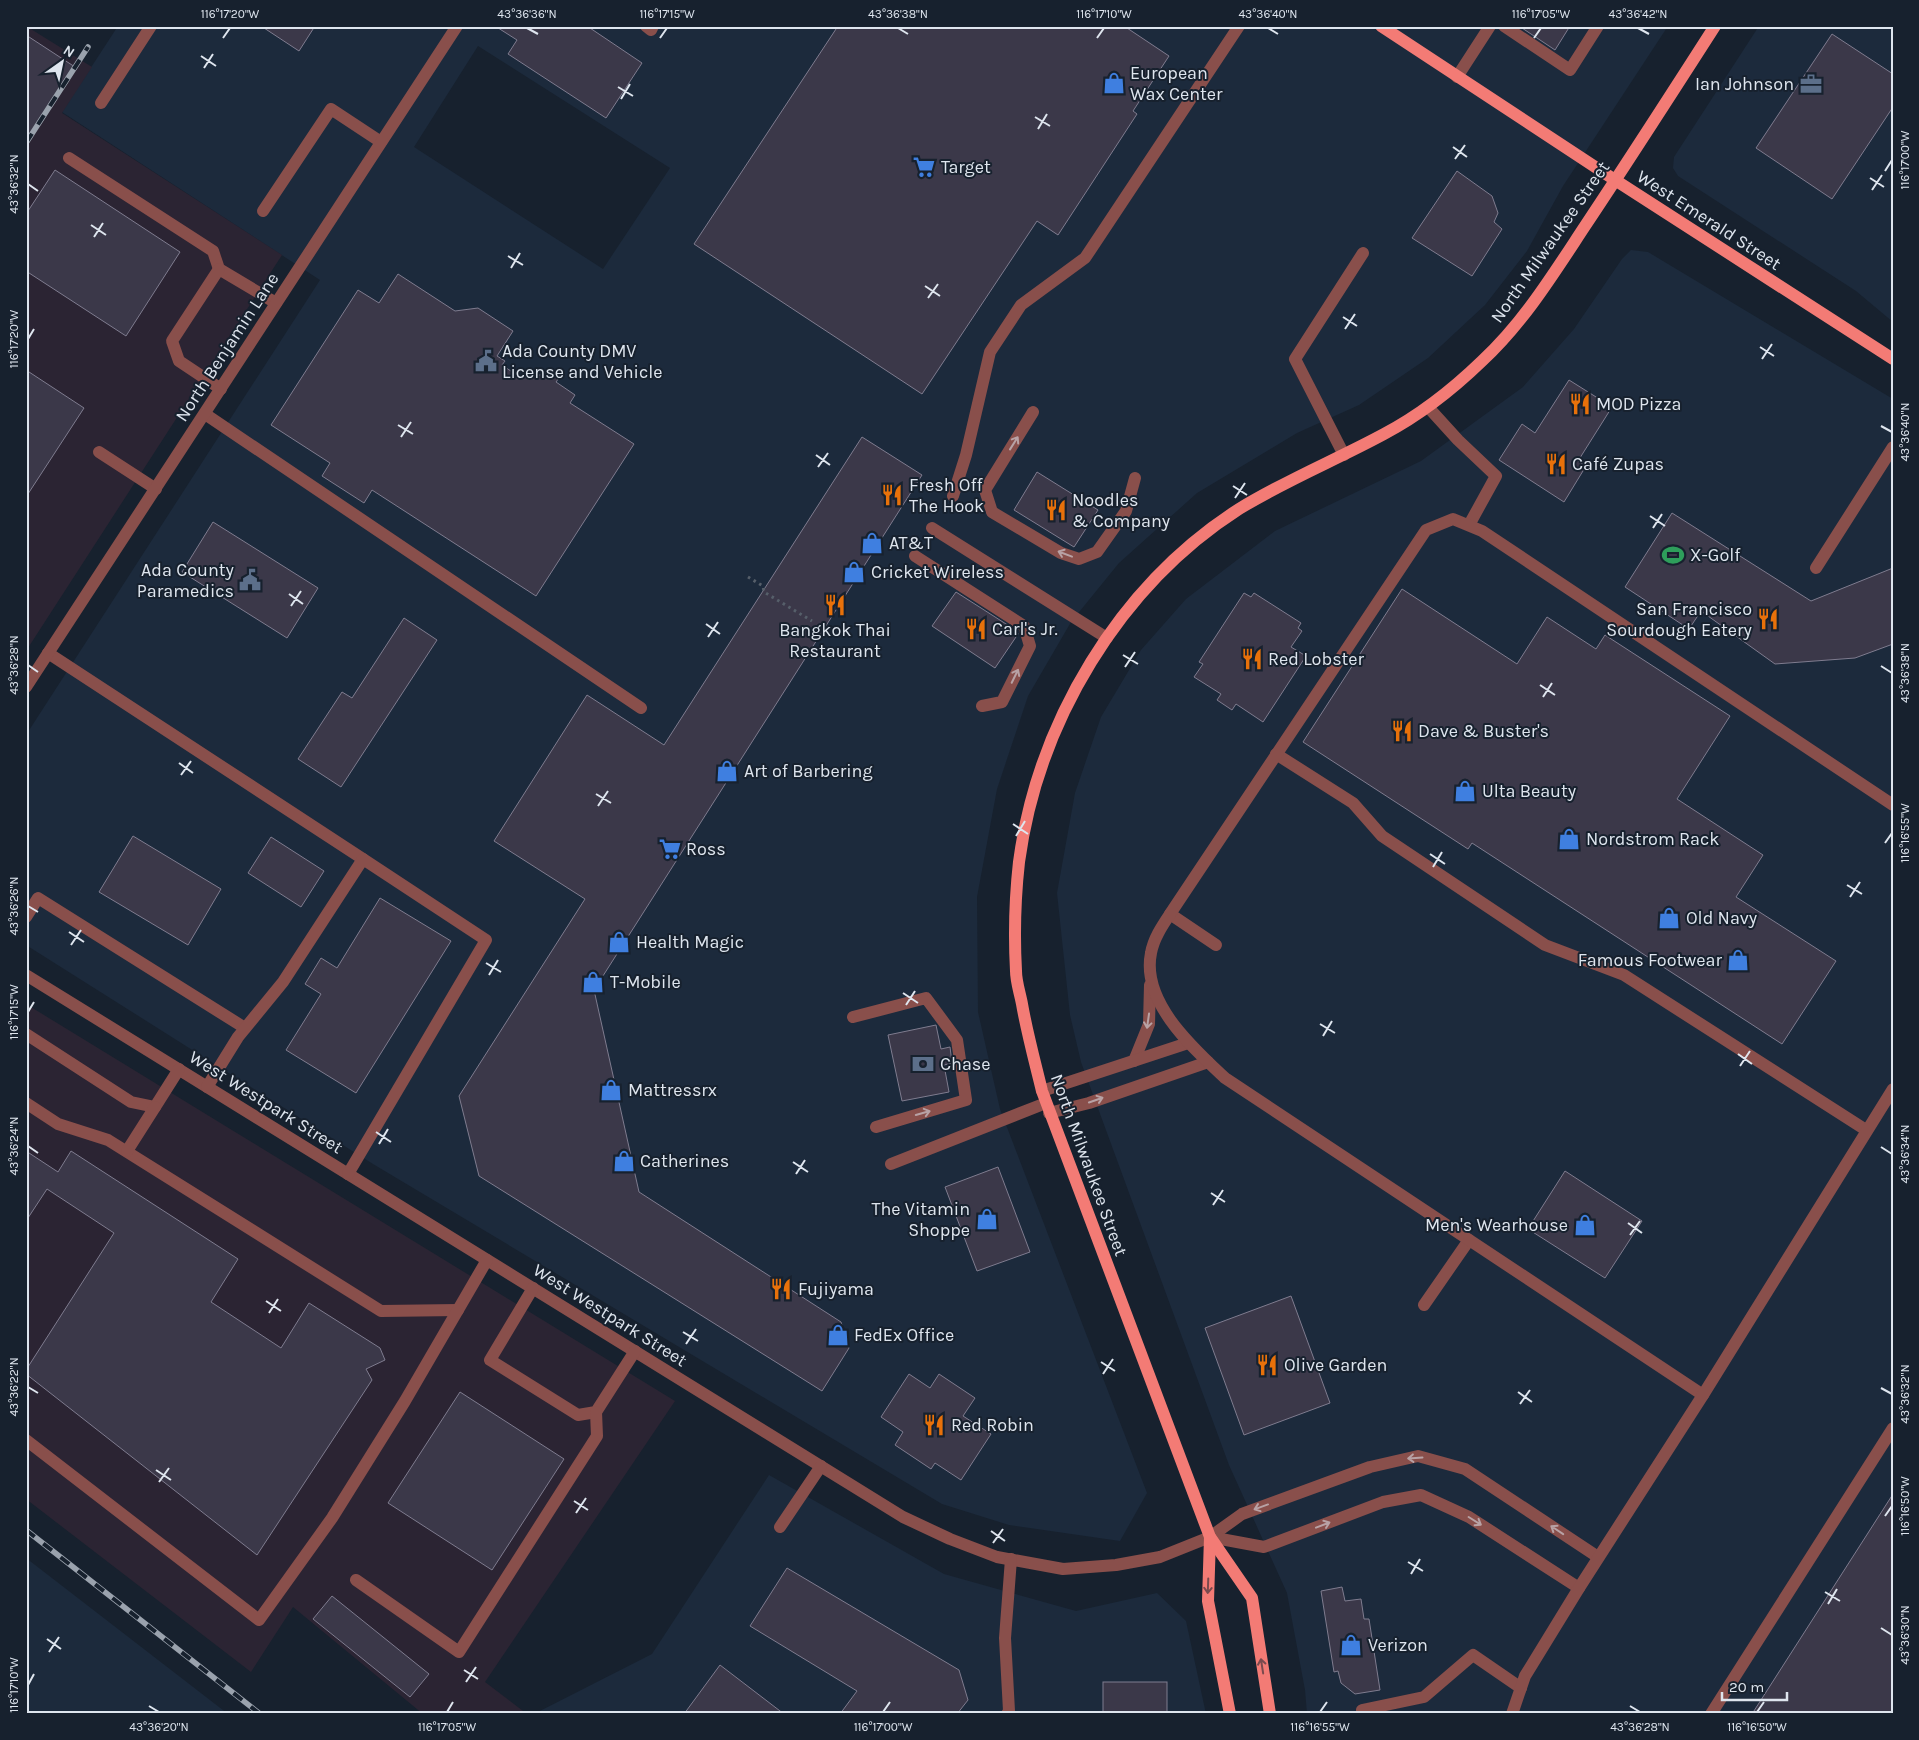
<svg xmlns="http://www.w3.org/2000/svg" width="1919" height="1740" font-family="Karla,sans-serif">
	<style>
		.built { fill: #1c2a3c; fill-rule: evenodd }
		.industrial { fill: #2b2433 }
		.building { fill: #3b3849; stroke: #7f7c8f }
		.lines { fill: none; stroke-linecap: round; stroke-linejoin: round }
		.path { stroke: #565f6a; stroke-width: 3; stroke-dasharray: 2.5 4; stroke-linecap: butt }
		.minor { stroke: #894f4b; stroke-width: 12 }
		.major { stroke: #f37b75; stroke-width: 12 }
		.rail-casing { stroke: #9aa2ad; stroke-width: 5.5 }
		.rail { stroke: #17212e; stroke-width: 4; stroke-dasharray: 11; stroke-linecap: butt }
		.oneway { stroke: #b8a2a5 }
		.oneway2 { stroke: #7a4a4e }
		.ticks { fill: none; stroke: #dee5ee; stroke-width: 2 }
		.labels { text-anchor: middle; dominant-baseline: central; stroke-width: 4; stroke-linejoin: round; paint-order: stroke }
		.poi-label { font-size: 18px; fill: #dee5ee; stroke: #17212e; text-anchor: start }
		.street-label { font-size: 18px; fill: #dee5ee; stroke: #17212e }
		.neatline { fill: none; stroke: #dee5ee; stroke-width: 2 }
		.ticks-label { font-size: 12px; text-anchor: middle; fill: #dee5ee }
	</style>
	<rect width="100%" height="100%" fill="#17212e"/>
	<g class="built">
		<path d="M118 26H1668L1563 186 1527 251 1485 305 1428 358 1359 405 1297 433 1197 493 1119 563 1071 622 1028 696 997 789 977 897 978 1012 1000 1109 1147 1493 1120 1541 1009 1525 942 1504 373 1164 26 945V735L320 280 62 112ZM478 46 670 168 603 269 414 147Z"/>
		<polygon points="1759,26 1893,26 1893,322 1856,291 1678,176 1673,168 1674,157"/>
		<polygon points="1631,250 1648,252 1893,399 1893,1714 1307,1714 1305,1690 1287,1593 1229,1465 1081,1062 1070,1015 1057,893 1075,793 1101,717 1141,650 1186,599 1275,531 1421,461 1523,387 1574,329 1622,259"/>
		<polygon points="769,1475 944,1574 1076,1611 1157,1593 1186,1621 1206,1714 534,1714 652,1654"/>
		<polygon points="26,1558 228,1714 26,1714"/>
	</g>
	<g class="industrial">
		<polygon points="26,26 92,67 62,113 282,255 26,651"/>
		<polygon points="26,1004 675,1401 485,1682 527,1714 423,1714 293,1607 251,1672 26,1499"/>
	</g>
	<g class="building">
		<polygon points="261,26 315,26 299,51"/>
		<polygon points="495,26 587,26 642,63 606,118 508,54 517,40"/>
		<polygon points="838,26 1124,26 1169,56 1133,111 1137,114 1058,235 1037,221 922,394 694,244"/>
		<polygon points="1519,26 1570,26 1555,50"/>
		<polygon points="1832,34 1893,74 1893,107 1832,199 1756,148"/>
		<polygon points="26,35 75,67 26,141"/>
		<polygon points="55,170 180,252 126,336 26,271 26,214"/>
		<polygon points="1457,171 1492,196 1498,213 1494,222 1502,229 1472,276 1412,238"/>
		<polygon points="398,274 455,311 478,308 513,331 497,356 505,361 502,365 521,378 564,371 556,382 575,395 570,403 634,444 536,596 372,490 364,503 322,476 330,463 271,425 358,290 379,303"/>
		<polygon points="26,370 84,408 26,497"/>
		<polygon points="1569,380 1612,407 1578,461 1586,466 1564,502 1499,460 1522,424 1535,433"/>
		<polygon points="862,437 922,475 594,990 639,1192 841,1322 849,1348 822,1391 479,1176 459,1096 585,899 494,841 587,695 664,745"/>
		<polygon points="1037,472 1098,510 1074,547 1014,510"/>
		<polygon points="1672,513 1811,601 1893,568 1893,644 1855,658 1775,664 1701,611 1689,629 1625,587"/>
		<polygon points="213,522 318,588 287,638 182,572"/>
		<polygon points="1402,589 1517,664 1547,617 1596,649 1605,635 1730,716 1677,799 1763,855 1736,897 1836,961 1782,1044 1472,843 1468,849 1303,742"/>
		<polygon points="956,592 1017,631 1018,634 995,668 932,626"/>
		<polygon points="1244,593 1251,597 1254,593 1301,623 1298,628 1302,631 1291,647 1306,656 1263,722 1236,704 1232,710 1217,700 1221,694 1194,677 1203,664 1199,662"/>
		<polygon points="404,618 437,640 341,787 298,759 342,692 352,698"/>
		<polygon points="133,836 221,889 188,945 99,892"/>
		<polygon points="271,837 324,871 301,907 248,873"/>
		<polygon points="380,898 451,941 356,1093 286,1050 321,994 305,984 321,958 337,968"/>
		<polygon points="936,1025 941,1049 950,1047 952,1063 944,1065 949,1092 902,1101 888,1035"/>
		<polygon points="26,1151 58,1172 71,1151 238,1259 211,1302 281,1348 309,1303 380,1348 385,1360 366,1369 372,1380 257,1555 26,1374 26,1370 114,1233 47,1189 26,1221"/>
		<polygon points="998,1167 1030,1252 977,1271 945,1187"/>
		<polygon points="1565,1171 1642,1221 1605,1278 1528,1229"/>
		<polygon points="1291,1296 1330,1403 1244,1435 1205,1328"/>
		<polygon points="909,1374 930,1388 939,1374 975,1398 963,1416 991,1434 961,1480 935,1463 931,1469 895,1445 903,1432 881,1417"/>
		<polygon points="460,1392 564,1459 492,1570 388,1503"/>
		<polygon points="1893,1494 1893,1714 1752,1714"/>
		<polygon points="787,1568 959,1670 968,1700 957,1714 840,1714 857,1691 750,1626"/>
		<polygon points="1342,1587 1345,1601 1361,1599 1364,1619 1369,1619 1380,1690 1355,1694 1341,1683 1338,1671 1334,1672 1321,1591"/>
		<polygon points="332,1596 429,1674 410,1697 313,1619"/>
		<polygon points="720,1665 784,1714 684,1714"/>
		<rect x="1103" y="1682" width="64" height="32"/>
	</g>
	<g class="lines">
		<g class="path">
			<polyline points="748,577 763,586 764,592 812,621"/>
			<polyline points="825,628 829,630"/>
		</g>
		<g class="minor">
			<polyline points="646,26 651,30 653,26"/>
			<polyline points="1504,26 1570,70 1598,26"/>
			<polyline points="1457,77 1490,26"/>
			<polyline points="101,103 151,26"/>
			<polyline points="69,158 213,251 219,269 276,303"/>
			<polyline points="263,211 331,109 381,142"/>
			<polyline points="219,269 172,341 179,361 221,389"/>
			<polyline points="1428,407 1458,440 1496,476 1469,525"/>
			<polyline points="1033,412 985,490 992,512 1061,553 1079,559 1097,552 1126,511 1135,478"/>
			<polyline points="205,414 641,708"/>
			<polyline points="99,452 156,489"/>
			<polyline points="1344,455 1295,359 1363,253"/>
			<polyline points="953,496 966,455 990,352 1021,305 1085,258 1239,26"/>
			<polyline points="932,528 1107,638"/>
			<polyline points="915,556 1024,626 1030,646 1002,702 982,706"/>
			<polyline points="1816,568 1893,447"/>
			<polyline points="48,653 363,859"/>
			<polyline points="26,687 457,26"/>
			<polyline points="1276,754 1353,803 1382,836 1545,945 1624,975 1866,1130"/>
			<polyline points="1170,914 1216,945"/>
			<polyline points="26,917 38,898 245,1028"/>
			<polyline points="26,975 903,1517 950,1539 997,1557 1063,1569 1116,1565 1160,1557 1210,1537 1242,1514 1370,1467 1418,1456 1465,1469 1598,1557"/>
			<polyline points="853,1017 926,998 957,1040 966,1100 876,1127"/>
			<polyline points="26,1034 131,1102 155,1107 179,1069"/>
			<polyline points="1134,1061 1149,1024 1150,985"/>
			<polyline points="207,1087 238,1037 283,982 363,859 486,940 348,1174"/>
			<polyline points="1042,1091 1188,1043"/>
			<polyline points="26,1103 58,1124 108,1140 381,1311 458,1310"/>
			<polyline points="1049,1113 1089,1103 1208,1062"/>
			<polyline points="127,1151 155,1107"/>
			<polyline points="891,1164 1046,1103"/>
			<polyline points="533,1288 490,1360 578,1415 596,1412 635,1351"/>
			<polyline points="1424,1305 1469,1240"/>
			<path d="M1703 1395 1225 1078C1193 1048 1141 1002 1151 953 1154 936 1165 922 1174 908L1426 530 1453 519 1482 531 1893 805"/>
			<polyline points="26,1440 259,1620 332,1518 405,1401 487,1260"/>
			<polyline points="780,1527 821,1466"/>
			<polyline points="1210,1537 1264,1547 1383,1502 1421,1495 1469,1517 1579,1588"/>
			<polyline points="356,1580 459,1652 597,1436 596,1412"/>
			<polyline points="1362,1710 1424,1697 1473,1655 1521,1688"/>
			<polyline points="1007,1714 1009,1711 1005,1638 1011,1559"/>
			<polyline points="1512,1714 1525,1676 1579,1588 1703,1395 1893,1089"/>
			<polyline points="1711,1714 1893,1428"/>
		</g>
		<g class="major">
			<polyline points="1381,26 1615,180 1893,359"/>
			<polyline points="1210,1537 1208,1601 1230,1714"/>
			<path d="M1270 1714 1252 1598 1210 1537 1042 1091C1035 1062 1027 1033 1022 1004 1020 993 1016 982 1016 971 1014 935 1015 898 1019 862 1038 722 1119 586 1239 509 1286 480 1336 460 1384 434 1420 415 1453 389 1482 361 1524 322 1554 273 1585 226 1629 160 1672 93 1715 26"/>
		</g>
		<g class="rail-casing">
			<g id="rail">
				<polyline points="26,143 88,47"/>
				<polyline points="26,1530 260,1714"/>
			</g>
		</g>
		<use href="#rail" class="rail"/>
	</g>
	<defs><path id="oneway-shaft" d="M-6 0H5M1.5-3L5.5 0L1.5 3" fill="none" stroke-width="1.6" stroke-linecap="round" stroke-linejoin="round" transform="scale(1.25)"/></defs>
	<g class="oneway">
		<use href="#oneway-shaft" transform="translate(1014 443) rotate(-58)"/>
		<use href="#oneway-shaft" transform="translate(1065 554) rotate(-159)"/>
		<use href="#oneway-shaft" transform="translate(1015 676) rotate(-64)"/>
		<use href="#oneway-shaft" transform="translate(1148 1021) rotate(98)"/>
		<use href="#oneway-shaft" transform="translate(1096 1100) rotate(-19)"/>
		<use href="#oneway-shaft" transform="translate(923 1113) rotate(-16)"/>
		<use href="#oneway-shaft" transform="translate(1415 1458) rotate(176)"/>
		<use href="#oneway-shaft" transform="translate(1261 1507) rotate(160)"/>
		<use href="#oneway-shaft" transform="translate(1475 1521) rotate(32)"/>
		<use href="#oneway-shaft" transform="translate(1323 1525) rotate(-21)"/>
		<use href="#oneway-shaft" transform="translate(1557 1530) rotate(-146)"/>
	</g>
	<g class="oneway2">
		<use href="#oneway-shaft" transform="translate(1208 1586) rotate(92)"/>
		<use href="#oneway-shaft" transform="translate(1262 1666) rotate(-99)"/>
	</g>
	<path class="ticks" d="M527 28 538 34M898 28 908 34M1268 28 1278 34M1638 28 1649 34M223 38 230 28M660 38 667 28M1097 38 1104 28M1534 38 1541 28M201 56 216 66M204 68 213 54M618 87 633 96M621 99 630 84M1035 117 1050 126M1038 129 1047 114M1453 147 1467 157M1455 159 1465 145M1885 171 1892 160M1870 178 1884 187M28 184 38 191M1872 190 1882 175M91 225 106 235M94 237 103 223M508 256 523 265M511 268 520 253M925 286 940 296M928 298 938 284M1343 317 1357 326M1345 329 1355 314M28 339 34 329M1760 347 1774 356M1762 359 1772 344M398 425 413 434M1881 426 1892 432M401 437 411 422M816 455 830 465M818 467 828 453M1233 486 1247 495M1235 498 1245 483M1650 516 1665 526M1653 528 1662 514M289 594 303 604M291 606 301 591M706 624 720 634M708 637 718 622M1123 655 1138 664M28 665 38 672M1881 666 1892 673M1125 667 1135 652M1540 685 1555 695M1543 697 1552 683M179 763 193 773M181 775 191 761M596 794 611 803M598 806 608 791M1013 824 1028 834M1016 836 1025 821M1885 843 1892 833M1430 854 1445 864M1433 867 1442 852M1847 885 1862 894M1850 897 1860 882M28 906 38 912M69 932 84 942M71 945 81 930M486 963 501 972M489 975 498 960M903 993 918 1003M906 1005 915 991M28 1012 34 1002M1320 1024 1335 1033M1323 1036 1332 1021M1738 1054 1752 1064M1740 1066 1750 1051M376 1132 391 1142M379 1144 388 1129M28 1146 38 1153M1881 1147 1892 1154M793 1162 808 1172M796 1174 805 1160M1211 1193 1225 1202M1213 1205 1223 1190M1628 1223 1642 1233M1630 1235 1640 1221M266 1301 281 1311M269 1313 278 1299M683 1332 698 1341M686 1344 696 1329M1101 1362 1115 1371M1103 1374 1113 1359M28 1387 38 1393M1881 1388 1892 1394M1518 1392 1532 1402M1520 1404 1530 1390M156 1470 171 1480M159 1482 169 1468M574 1501 588 1510M576 1513 586 1498M1885 1516 1892 1506M991 1531 1005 1541M993 1543 1003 1529M1408 1562 1423 1571M1411 1574 1420 1559M1825 1592 1840 1601M1828 1604 1837 1589M1881 1628 1892 1635M47 1639 61 1649M49 1652 59 1637M464 1670 478 1679M466 1682 476 1667M28 1685 34 1674M149 1706 159 1712M1630 1706 1640 1712M447 1712 453 1702M883 1712 890 1702M1320 1712 1327 1702M1757 1712 1764 1702"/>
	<defs>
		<g id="shop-bare" transform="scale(1.725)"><path d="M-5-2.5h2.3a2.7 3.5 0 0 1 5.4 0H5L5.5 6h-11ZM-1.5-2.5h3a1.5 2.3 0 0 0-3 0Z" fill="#3f7fe0" stroke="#17212e" stroke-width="2.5" paint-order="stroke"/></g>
		<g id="office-bare" transform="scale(1.725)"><path d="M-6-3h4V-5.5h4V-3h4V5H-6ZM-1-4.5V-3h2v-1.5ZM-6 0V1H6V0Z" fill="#5c6f8a" stroke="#17212e" stroke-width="2.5" paint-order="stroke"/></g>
		<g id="supermarket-bare" transform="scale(1.725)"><path d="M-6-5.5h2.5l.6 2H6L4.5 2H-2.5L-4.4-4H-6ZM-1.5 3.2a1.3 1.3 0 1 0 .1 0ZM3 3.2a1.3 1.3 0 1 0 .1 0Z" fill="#3f7fe0" stroke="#17212e" stroke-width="2.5" paint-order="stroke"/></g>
		<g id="civic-bare" transform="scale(1.725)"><path d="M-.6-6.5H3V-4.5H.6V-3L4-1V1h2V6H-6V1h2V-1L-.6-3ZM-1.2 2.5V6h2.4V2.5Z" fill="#5c6f8a" stroke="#17212e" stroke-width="2.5" paint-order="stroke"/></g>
		<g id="restaurant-bare" transform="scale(1.725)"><path d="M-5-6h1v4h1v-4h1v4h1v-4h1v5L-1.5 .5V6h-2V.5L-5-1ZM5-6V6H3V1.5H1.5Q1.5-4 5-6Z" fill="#e8710a" stroke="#17212e" stroke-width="2.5" paint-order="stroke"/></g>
		<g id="stadium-bare" transform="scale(1.725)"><path d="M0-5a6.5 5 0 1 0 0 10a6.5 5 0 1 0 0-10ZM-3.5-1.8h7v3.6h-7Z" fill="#2e9e5b" stroke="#17212e" stroke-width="2.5" paint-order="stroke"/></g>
		<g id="bank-bare" transform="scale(1.725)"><path d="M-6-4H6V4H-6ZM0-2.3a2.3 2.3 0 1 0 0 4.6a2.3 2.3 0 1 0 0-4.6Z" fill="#5c6f8a" stroke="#17212e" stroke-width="2.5" paint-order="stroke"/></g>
	</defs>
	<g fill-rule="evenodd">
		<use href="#shop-bare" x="1114" y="83"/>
		<use href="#office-bare" x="1811" y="84"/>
		<use href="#supermarket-bare" x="924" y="167"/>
		<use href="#civic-bare" x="486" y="361"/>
		<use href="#restaurant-bare" x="1580" y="404"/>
		<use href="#restaurant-bare" x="1556" y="464"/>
		<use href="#restaurant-bare" x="892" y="495"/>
		<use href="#restaurant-bare" x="1056" y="510"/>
		<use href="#shop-bare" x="872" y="543"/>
		<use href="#stadium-bare" x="1673" y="555"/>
		<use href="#shop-bare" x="854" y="572"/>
		<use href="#civic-bare" x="250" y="580"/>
		<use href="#restaurant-bare" x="835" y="605"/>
		<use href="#restaurant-bare" x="1768" y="619"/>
		<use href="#restaurant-bare" x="976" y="629"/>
		<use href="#restaurant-bare" x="1252" y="659"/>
		<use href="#restaurant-bare" x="1402" y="731"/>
		<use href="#shop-bare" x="727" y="771"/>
		<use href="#shop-bare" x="1465" y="791"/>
		<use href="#shop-bare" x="1569" y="839"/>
		<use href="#supermarket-bare" x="670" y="849"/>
		<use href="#shop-bare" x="1669" y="918"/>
		<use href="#shop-bare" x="619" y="942"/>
		<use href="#shop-bare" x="1738" y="960"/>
		<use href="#shop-bare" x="593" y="982"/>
		<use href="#bank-bare" x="923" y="1064"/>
		<use href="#shop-bare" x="611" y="1090"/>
		<use href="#shop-bare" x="624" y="1161"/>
		<use href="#shop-bare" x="987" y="1219"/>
		<use href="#shop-bare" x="1585" y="1225"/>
		<use href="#restaurant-bare" x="781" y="1289"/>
		<use href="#shop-bare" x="838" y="1335"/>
		<use href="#restaurant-bare" x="1267" y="1365"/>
		<use href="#restaurant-bare" x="934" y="1425"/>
		<use href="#shop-bare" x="1351" y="1645"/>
	</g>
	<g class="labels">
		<g class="poi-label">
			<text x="1130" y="73">European<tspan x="1130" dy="21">Wax Center</tspan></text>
			<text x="1794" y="84" text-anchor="end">Ian Johnson</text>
			<text x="941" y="167">Target</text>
			<text x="502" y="351">Ada County DMV<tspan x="502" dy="21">License and Vehicle</tspan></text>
			<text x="1596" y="404">MOD Pizza</text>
			<text x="1572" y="464">Café Zupas</text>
			<text x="909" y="485">Fresh Off<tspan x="909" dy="21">The Hook</tspan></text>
			<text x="1072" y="500">Noodles<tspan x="1072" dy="21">&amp; Company</tspan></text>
			<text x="889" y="543">AT&amp;T</text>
			<text x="1690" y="555">X-Golf</text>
			<text x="234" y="570" text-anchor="end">Ada County<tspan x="234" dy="21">Paramedics</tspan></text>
			<text x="871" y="572">Cricket Wireless</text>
			<text x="1752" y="609" text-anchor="end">San Francisco<tspan x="1752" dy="21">Sourdough Eatery</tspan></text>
			<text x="992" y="629">Carl's Jr.</text>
			<text x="835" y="630" text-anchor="middle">Bangkok Thai<tspan x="835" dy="21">Restaurant</tspan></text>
			<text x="1268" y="659">Red Lobster</text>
			<text x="1418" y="731">Dave &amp; Buster's</text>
			<text x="744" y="771">Art of Barbering</text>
			<text x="1482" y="791">Ulta Beauty</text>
			<text x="1586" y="839">Nordstrom Rack</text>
			<text x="686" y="849">Ross</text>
			<text x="1686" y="918">Old Navy</text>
			<text x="636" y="942">Health Magic</text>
			<text x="1722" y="960" text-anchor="end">Famous Footwear</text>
			<text x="610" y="982">T-Mobile</text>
			<text x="940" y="1064">Chase</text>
			<text x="628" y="1090">Mattressrx</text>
			<text x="640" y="1161">Catherines</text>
			<text x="970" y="1209" text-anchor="end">The Vitamin<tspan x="970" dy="21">Shoppe</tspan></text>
			<text x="1568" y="1225" text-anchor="end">Men's Wearhouse</text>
			<text x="798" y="1289">Fujiyama</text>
			<text x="854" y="1335">FedEx Office</text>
			<text x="1284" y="1365">Olive Garden</text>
			<text x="951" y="1425">Red Robin</text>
			<text x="1368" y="1645">Verizon</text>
		</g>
		<g class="street-label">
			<text transform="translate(1709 220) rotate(33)">West Emerald Street</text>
			<text transform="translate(1550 242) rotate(-55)">North Milwaukee Street</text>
			<text transform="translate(227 347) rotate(-57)">North Benjamin Lane</text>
			<text transform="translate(266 1102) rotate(32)">West Westpark Street</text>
			<text transform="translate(1089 1165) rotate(70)">North Milwaukee Street</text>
			<text transform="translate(610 1315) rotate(32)">West Westpark Street</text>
		</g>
	</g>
	<rect width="1919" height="1740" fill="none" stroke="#17212e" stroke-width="55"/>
	<g transform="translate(62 62) rotate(33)" stroke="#17212e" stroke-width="4" paint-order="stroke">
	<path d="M0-4L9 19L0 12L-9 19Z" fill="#dee5ee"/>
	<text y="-8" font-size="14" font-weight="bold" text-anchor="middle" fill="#dee5ee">N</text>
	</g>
	<path d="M1722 1692v8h65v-8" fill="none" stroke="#dee5ee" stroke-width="2.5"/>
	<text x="1729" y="1692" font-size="15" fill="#dee5ee" stroke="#17212e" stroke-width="4" paint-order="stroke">20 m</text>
	<rect x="28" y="28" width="1864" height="1684" class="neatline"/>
	<g class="ticks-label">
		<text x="230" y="18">116°17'20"W</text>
		<text x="527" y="18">43°36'36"N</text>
		<text x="667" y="18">116°17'15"W</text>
		<text x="898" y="18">43°36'38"N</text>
		<text x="1104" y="18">116°17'10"W</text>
		<text x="1268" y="18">43°36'40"N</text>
		<text x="1541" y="18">116°17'05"W</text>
		<text x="1638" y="18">43°36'42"N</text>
		<text transform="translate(1905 160) rotate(-90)" y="4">116°17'00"W</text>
		<text transform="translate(14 184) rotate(-90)" y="4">43°36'32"N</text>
		<text transform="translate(14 339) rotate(-90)" y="4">116°17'20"W</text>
		<text transform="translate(1905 432) rotate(-90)" y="4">43°36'40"N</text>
		<text transform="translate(14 665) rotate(-90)" y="4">43°36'28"N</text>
		<text transform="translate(1905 673) rotate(-90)" y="4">43°36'38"N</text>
		<text transform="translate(1905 833) rotate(-90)" y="4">116°16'55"W</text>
		<text transform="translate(14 906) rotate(-90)" y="4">43°36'26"N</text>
		<text transform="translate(14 1012) rotate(-90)" y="4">116°17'15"W</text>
		<text transform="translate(14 1146) rotate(-90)" y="4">43°36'24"N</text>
		<text transform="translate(1905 1154) rotate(-90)" y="4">43°36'34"N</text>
		<text transform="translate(14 1387) rotate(-90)" y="4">43°36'22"N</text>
		<text transform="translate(1905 1394) rotate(-90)" y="4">43°36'32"N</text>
		<text transform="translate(1905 1506) rotate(-90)" y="4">116°16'50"W</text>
		<text transform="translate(1905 1635) rotate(-90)" y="4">43°36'30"N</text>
		<text transform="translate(14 1685) rotate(-90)" y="4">116°17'10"W</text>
		<text x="159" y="1731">43°36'20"N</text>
		<text x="447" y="1731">116°17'05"W</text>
		<text x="883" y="1731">116°17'00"W</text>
		<text x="1320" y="1731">116°16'55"W</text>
		<text x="1640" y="1731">43°36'28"N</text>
		<text x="1757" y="1731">116°16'50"W</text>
	</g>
</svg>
